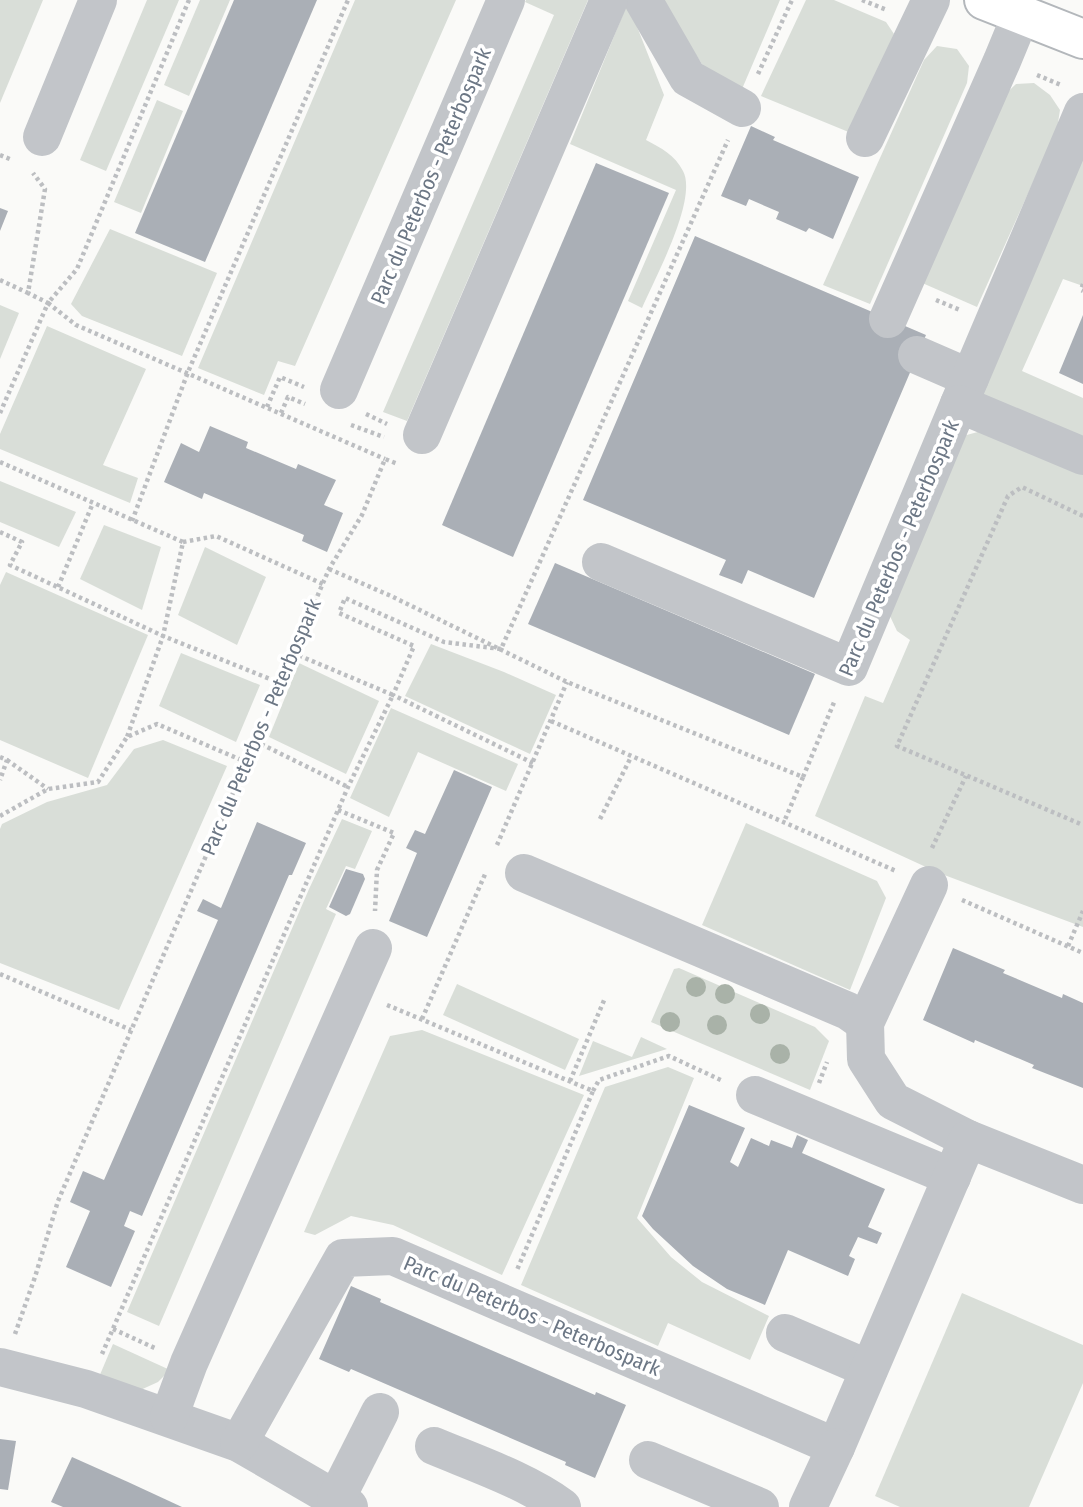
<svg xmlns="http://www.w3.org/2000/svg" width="1083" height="1507" font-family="'Fira Sans Condensed',sans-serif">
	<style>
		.green { fill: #d9ded8 }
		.building { fill: #aaafb6 }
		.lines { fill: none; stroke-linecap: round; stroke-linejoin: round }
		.major-casing { stroke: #b3b7bb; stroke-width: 42 }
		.path { stroke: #bcbec1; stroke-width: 4.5; stroke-dasharray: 3.5 3.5; stroke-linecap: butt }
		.minor { stroke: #c2c5c9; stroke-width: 38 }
		.major { stroke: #fff; stroke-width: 38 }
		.tree { fill: #a9b2a8 }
		.labels { text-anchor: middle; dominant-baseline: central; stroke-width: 7; stroke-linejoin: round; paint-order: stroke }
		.street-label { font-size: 21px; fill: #6c7785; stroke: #fff }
	</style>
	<rect width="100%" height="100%" fill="#fafaf8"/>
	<g class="green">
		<polygon points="0,0 43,0 0,103"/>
		<polygon points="147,0 179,0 106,171 80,160"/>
		<polygon points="200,0 230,0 189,96 164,85"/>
		<polygon points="355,0 456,0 295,366 278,361 264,395 198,368"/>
		<polygon points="526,0 588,0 407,421 383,412 554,15 525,2"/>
		<polygon points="661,0 780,0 742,89 707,72"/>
		<polygon points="806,0 834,0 886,22 894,34 851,133 761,96"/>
		<path d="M626 7 630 9 664 95 646 140C661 148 675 155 683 171 698 199 655 278 642 308L628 301 676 190 570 144Z"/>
		<polygon points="937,46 957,49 969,66 967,83 870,304 823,285 924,60"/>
		<polygon points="1034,83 1050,95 1060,110 1057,129 977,307 920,282 996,103 1016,84"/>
		<polygon points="157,100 183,111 141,213 114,202"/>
		<polygon points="1083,156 1083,286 1063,279 1022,371 1083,398 1083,438 982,395"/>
		<polygon points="110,229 217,273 182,356 82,316 71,304"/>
		<polygon points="0,305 19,313 0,359"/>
		<polygon points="47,326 146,369 103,465 138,478 130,503 0,449 0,434"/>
		<polygon points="985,430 1083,471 1083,927 939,873 815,816 865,696 883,703 910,640 897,631 889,614 963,436"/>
		<polygon points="0,481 76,512 59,547 0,522"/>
		<polygon points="104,525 161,547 142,610 80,579"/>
		<polygon points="205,547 266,577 237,645 178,615"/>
		<polygon points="6,572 148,635 88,778 0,740 0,585"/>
		<polygon points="431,644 504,672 556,695 530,754 405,696"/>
		<polygon points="181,653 260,685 236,742 159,706"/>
		<polygon points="299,663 379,701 346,774 269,737"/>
		<polygon points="391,708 518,764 506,791 418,752 389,817 350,798"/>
		<polygon points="163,740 227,766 119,1010 0,963 0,829 2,824 47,802 107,785 134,749"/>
		<polygon points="342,819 372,831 355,869 346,866 326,909 336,914 159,1326 127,1312 309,889"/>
		<polygon points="746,823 877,881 886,898 850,990 702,925"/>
		<polygon points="679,968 815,1027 829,1041 810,1090 651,1022 674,969"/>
		<polygon points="457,984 579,1039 565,1070 443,1015"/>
		<polygon points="422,1030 584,1095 502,1275 393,1225 351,1216 315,1235 304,1232 390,1036"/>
		<polygon points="641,1037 667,1049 579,1076 593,1041 632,1057"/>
		<polygon points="668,1067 694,1078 637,1218 671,1257 702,1282 769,1316 750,1360 668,1323 658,1346 521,1285 605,1087"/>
		<polygon points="962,1293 1083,1345 1083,1383 1029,1507 900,1507 875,1496"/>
		<polygon points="113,1344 170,1370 158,1382 136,1392 99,1377"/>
	</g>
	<g class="building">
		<polygon points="234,0 317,0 205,262 135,233"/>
		<polygon points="751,126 775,137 773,140 859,177 833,239 809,228 806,232 776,219 779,212 749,199 746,206 721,196"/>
		<polygon points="596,163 669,193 513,557 442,525"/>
		<polygon points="0,208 8,211 0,231"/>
		<polygon points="695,236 926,335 814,598 748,570 742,584 735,581 719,575 726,560 583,500"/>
		<polygon points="1083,315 1083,384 1059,373"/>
		<polygon points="210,426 248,442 246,448 296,469 298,464 336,480 324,505 343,513 327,552 302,541 304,535 204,493 202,499 164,482 181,443 199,452"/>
		<polygon points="555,563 815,674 789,735 528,624"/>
		<polygon points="454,770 492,787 427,937 389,921 417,853 406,848 415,830 425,834"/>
		<polygon points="257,822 306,843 292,875 289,875 142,1216 130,1211 124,1226 135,1231 111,1287 66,1267 90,1211 70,1202 83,1171 104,1180 218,920 197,911 203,899 221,908"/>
		<polygon points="346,869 363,874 365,879 350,914 346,916 329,907"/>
		<polygon points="953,948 1005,970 1003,973 1062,998 1063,994 1083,1003 1083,1088 1032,1068 1034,1065 975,1040 974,1043 923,1020"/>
		<polygon points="689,1105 745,1128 730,1162 738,1167 751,1138 769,1146 771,1140 792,1148 797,1135 808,1140 802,1153 885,1189 868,1227 882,1233 877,1244 858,1237 849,1256 855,1259 848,1276 788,1250 765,1305 727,1289 693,1266 653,1229 642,1216"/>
		<polygon points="351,1286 381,1299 380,1302 595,1395 596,1392 626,1405 595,1478 565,1465 566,1462 351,1369 349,1372 319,1359"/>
		<polygon points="0,1439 16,1441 8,1490 0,1489"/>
		<polygon points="72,1457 128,1482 182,1507 63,1507 51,1502"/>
	</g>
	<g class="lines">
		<g class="major-casing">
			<polyline id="major" points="984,0 1083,39"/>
		</g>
		<g class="path">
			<polyline points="189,0 77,269 48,303 76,325 385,459"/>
			<polyline points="862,0 887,10"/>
			<polyline points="758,74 792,0"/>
			<polyline points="1037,75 1061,85"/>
			<polyline points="0,155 12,160"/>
			<polyline points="0,280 28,293 45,189 33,173"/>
			<polyline points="1083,284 1081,290 1083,291"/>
			<polyline points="936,300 960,310"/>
			<polyline points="267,407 280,377 304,387"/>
			<polyline points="0,413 48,303 28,293"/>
			<polyline points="281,413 288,397 305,404"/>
			<polyline points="366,414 387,424"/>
			<polyline points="351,425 384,437"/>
			<polyline points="0,462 183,542 163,636 127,737"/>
			<polyline points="1083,516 1022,487 1008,496 897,746 1083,825"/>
			<polyline points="132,521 188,372 348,0"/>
			<polyline points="0,532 22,542 10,565 163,636 280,683"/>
			<polyline points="183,542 216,536 323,584"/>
			<polyline points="329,569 391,596 567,682 803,777 784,822"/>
			<polyline points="58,587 93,503"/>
			<polyline points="551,721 896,871"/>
			<polyline points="255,741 348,787"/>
			<polyline points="0,757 7,760 0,780"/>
			<polyline points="7,760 48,789"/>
			<polyline points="533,763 393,695 414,646 339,613 345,598 444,642 501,649 728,140"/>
			<polyline points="803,777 835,700"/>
			<polyline points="338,810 394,833 377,870 375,911"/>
			<polyline points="0,816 48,789 98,782 127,737 157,724 246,762"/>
			<polyline points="600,819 631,757"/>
			<polyline points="497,845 567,682"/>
			<polyline points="932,848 966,776"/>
			<polyline points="962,900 1083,953"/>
			<polyline points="1068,946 1083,911"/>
			<polyline points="0,974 131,1030"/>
			<polyline points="387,1005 593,1091 517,1270"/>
			<polyline points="422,1019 486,872"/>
			<polyline points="570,1081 605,998"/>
			<polyline points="819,1083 827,1062"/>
			<polyline points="593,1091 599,1080 669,1056 723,1081"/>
			<polyline points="113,1329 157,1349"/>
			<polyline points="15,1334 35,1277 58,1201 329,569 362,515 385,459 398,464"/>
			<polyline points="102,1354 348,787 393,695 293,653"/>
		</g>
		<g class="minor">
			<polyline points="643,0 688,78 742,108"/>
			<polyline points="42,137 98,0"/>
			<polyline points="865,138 931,0"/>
			<polyline points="888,319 1002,61 1021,15"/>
			<polyline points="917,355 970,378"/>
			<polyline points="339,390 506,0"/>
			<polyline points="959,404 1083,112"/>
			<polyline points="422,435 609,0"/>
			<polyline points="601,562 849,667 959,404 1083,456"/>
			<polyline points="524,873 848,1011 865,1023"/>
			<polyline points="929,885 865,1023 866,1059 893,1101 968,1139"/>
			<polyline points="755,1095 952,1177"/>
			<polyline points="785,1333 869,1369"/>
			<polyline points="0,1367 86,1389 239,1443 349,1507"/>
			<polyline points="169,1417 189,1363 373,948"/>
			<polyline points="239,1443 343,1258 393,1256 836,1447 968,1139 1083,1185"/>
			<path d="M434 1446C477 1464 525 1480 562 1507"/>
			<polyline points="648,1460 760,1507"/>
			<polyline points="336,1499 380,1412"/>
			<polyline points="808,1507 836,1447"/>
		</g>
		<use href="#major" class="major"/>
	</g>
	<g class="tree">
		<circle cx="696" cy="987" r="10"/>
		<circle cx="725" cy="994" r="10"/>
		<circle cx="760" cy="1014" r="10"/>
		<circle cx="670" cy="1022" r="10"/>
		<circle cx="717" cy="1025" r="10"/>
		<circle cx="780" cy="1054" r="10"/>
	</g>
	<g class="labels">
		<g class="street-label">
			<text transform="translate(431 176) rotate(-67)">Parc du Peterbos - Peterbospark</text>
			<text transform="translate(899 548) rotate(-67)">Parc du Peterbos - Peterbospark</text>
			<text transform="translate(261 727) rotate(-67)">Parc du Peterbos - Peterbospark</text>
			<text transform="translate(532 1316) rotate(23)">Parc du Peterbos - Peterbospark</text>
		</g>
	</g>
</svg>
